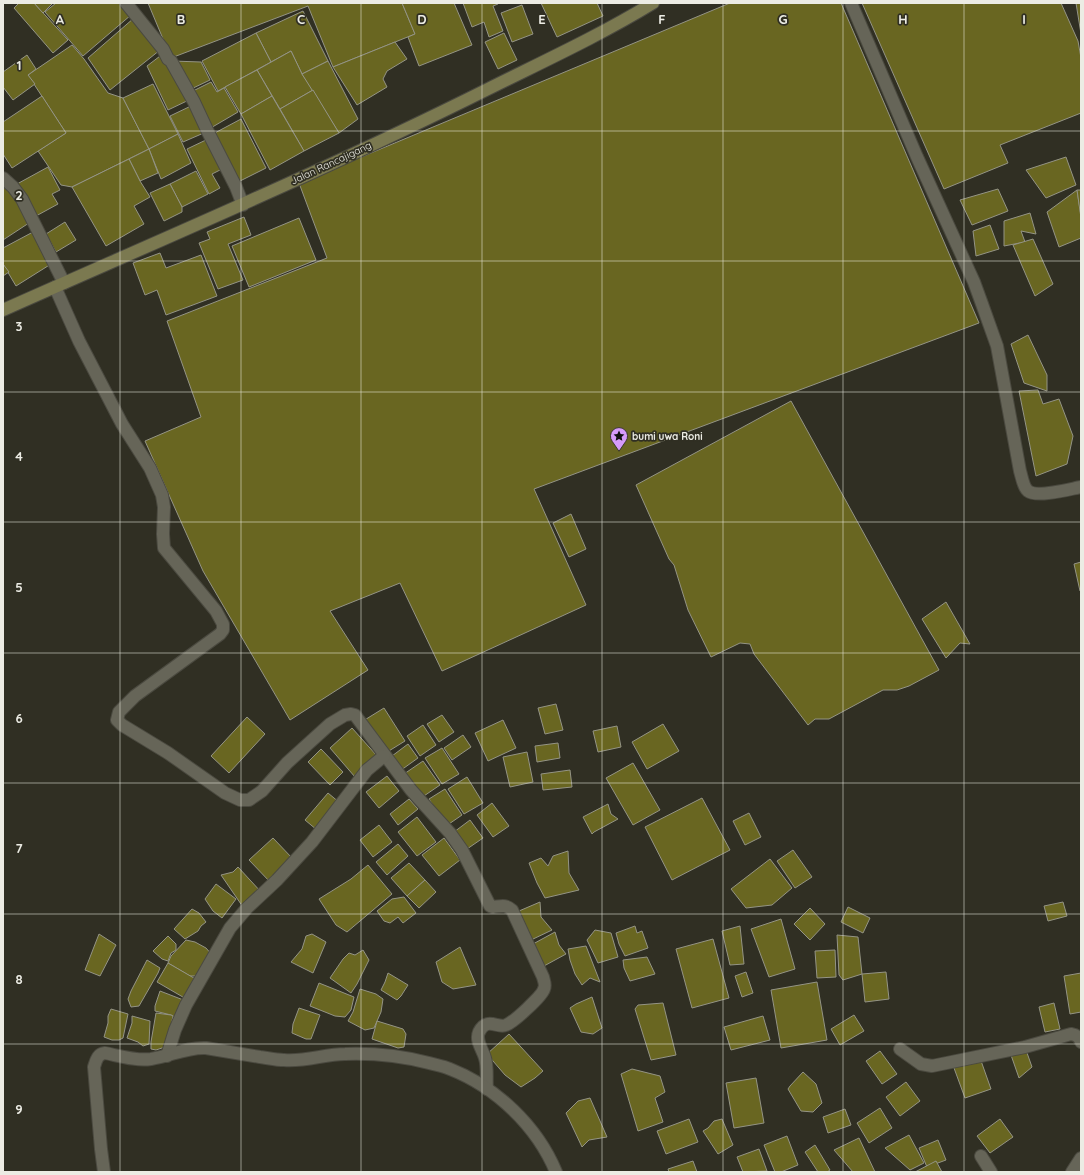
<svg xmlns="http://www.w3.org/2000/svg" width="1084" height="1175" font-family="Quicksand,sans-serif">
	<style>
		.building { fill: #696621; stroke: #949485 }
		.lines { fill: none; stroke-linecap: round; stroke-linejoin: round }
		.street-casing { stroke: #4b4a40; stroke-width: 14 }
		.secondary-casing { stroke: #4b4a40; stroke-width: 14 }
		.street { stroke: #666558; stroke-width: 12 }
		.secondary { stroke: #7b7950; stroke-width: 12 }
		.grid { fill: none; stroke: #ecece4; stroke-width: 1; stroke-opacity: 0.55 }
		.labels { text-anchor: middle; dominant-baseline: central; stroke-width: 3.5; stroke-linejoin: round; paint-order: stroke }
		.street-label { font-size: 10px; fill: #ecece4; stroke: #302f23 }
		.poi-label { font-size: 10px; font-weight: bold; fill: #ecece4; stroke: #302f23; text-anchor: start }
		.grid-label { font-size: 13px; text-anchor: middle; font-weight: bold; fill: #ecece4; stroke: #302f23; stroke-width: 3.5; stroke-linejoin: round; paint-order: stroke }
	</style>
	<rect width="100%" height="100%" fill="#302f23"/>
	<g class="building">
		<polygon points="19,3 34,3 68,40 53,53 14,8"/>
		<polygon points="34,3 53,3 43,13"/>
		<polygon points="56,3 121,3 131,15 83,56 45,12"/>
		<polygon points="148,3 402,3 415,34 333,67 308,6 171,58"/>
		<polygon points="402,3 454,3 472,45 419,66 408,37 415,34"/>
		<polygon points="463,3 498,3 498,4 493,6 503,31 489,37 484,22 472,27"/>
		<polygon points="541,3 597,3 603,16 557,37"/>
		<polygon points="730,3 841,3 979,323 534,489 586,605 442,671 400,583 330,611 368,670 290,720 203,571 145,441 201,417 167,321 327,258 299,183"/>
		<polygon points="862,3 1061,3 1078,41 1081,58 1081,113 1000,145 1008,163 944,189"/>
		<polygon points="1076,3 1081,3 1081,34"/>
		<polygon points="522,5 533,34 512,42 501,13"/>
		<polygon points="303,11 328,61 302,74 291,51 271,62 256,33"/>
		<polygon points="134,18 160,50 110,90 88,58"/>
		<polygon points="256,33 271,62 218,91 202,61"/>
		<polygon points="504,33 517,60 498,69 485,42"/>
		<polygon points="395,42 407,59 387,71 383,79 387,87 357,105 333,67"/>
		<polygon points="72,45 84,59 108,93 123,98 149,149 72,187 61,185 38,151 66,133 28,75"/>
		<polygon points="291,51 302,74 313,90 280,109 257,70"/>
		<polygon points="164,53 191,99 168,110 147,66"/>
		<polygon points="27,55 36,69 28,75 35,84 13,100 3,87 3,72"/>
		<polygon points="172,61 201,62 210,80 189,90"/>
		<polygon points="328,61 358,119 339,133 302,74"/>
		<polygon points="257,70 272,96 241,114 225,87"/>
		<polygon points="211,82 217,92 224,88 238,112 209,129 191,92"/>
		<polygon points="153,84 178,134 149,149 123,98"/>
		<polygon points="313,90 339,133 304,151 280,109"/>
		<polygon points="42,96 66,133 12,168 3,154 3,122"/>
		<polygon points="272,96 304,151 270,170 241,114"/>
		<polygon points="193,105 206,132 183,142 170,116"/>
		<polygon points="241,119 266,168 236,183 211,135"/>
		<polygon points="178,134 191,163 161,179 149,149"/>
		<polygon points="208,139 222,169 212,174 220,188 209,194 187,149"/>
		<polygon points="149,149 158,173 140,181 129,159"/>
		<polygon points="1066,157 1076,185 1046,198 1026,170"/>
		<polygon points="129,159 140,181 150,197 134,206 144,224 106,246 72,187"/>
		<polygon points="48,167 60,190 52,194 58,204 36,216 17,184"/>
		<polygon points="196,171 208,194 182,207 170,184"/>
		<polygon points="170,184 182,207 182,212 164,221 150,193"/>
		<polygon points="9,185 32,221 3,240 3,189"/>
		<polygon points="998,189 1008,211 972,225 960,200"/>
		<polygon points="1077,190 1081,216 1081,238 1059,247 1047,212"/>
		<polygon points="1077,190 1081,190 1081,218"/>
		<polygon points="1030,213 1036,234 1021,231 1025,242 1004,246 1004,221"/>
		<polygon points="244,217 251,235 228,244 243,280 218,289 199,243 210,239 207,232"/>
		<polygon points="299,218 316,260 249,287 232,246"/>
		<polygon points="65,222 76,240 56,252 46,234"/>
		<polygon points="990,225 999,249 976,256 973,231"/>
		<polygon points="33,232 51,264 16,286 3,264 3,248"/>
		<polygon points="1033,239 1053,284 1035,296 1013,245"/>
		<polygon points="160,253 166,268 201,255 217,296 166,315 157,290 145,295 133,263"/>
		<polygon points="3,264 9,272 3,276"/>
		<polygon points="1028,335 1047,375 1047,391 1024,383 1011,344"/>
		<polygon points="1038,390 1043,404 1059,399 1073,436 1067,464 1036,476 1019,391"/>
		<polygon points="791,401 939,670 909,686 897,690 883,690 829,719 815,719 808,725 754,654 750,644 740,643 711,657 688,610 674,565 669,559 636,485"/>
		<polygon points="571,514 586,549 569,557 553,523"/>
		<polygon points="1081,562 1081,591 1080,591 1074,564"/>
		<polygon points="946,602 970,644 960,643 946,658 922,619"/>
		<polygon points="556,704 563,730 545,734 538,708"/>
		<polygon points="384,708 405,741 384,754 363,721"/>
		<polygon points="442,715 454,732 439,742 427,724"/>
		<polygon points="247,717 265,734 229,773 211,756"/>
		<polygon points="503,720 516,748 488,761 475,733"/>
		<polygon points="663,724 679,751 647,769 632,742"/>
		<polygon points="423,725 436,745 420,756 407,736"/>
		<polygon points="617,726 621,747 598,752 593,731"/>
		<polygon points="352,728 378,757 355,777 330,748"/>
		<polygon points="463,735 471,747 452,760 444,748"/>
		<polygon points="558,743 560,758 537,762 535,746"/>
		<polygon points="408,744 418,758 397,773 388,759"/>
		<polygon points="442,748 459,774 442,784 425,758"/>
		<polygon points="321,749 343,772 330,785 308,762"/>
		<polygon points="527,752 533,782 510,787 503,757"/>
		<polygon points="423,761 440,785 421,798 404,774"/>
		<polygon points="633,763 660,810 633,825 606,778"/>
		<polygon points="570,770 572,787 543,790 541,774"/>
		<polygon points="387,776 399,791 379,808 366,792"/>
		<polygon points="467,777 483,803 464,814 448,789"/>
		<polygon points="445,789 462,815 446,826 429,799"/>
		<polygon points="328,793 340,803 317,830 305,820"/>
		<polygon points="702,798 730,850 672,880 645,827"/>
		<polygon points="409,799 418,809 398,825 390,814"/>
		<polygon points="492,803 509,826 493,837 477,815"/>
		<polygon points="608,804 611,814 618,819 594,832 592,834 583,817"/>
		<polygon points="749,813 761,837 745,845 733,821"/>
		<polygon points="417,817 436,842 417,856 398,832"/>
		<polygon points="470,820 483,838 467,849 454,832"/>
		<polygon points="379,825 392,842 373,857 360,840"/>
		<polygon points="273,838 293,859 271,883 249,860"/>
		<polygon points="444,838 460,860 439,876 422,855"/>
		<polygon points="398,844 408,856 387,875 376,862"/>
		<polygon points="793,850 812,877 795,888 777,861"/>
		<polygon points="568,851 569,873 579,890 545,898 537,883 529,863 541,858 548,866 553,856"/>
		<polygon points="770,859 792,888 772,905 746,908 731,889"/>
		<polygon points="409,863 425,880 407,896 391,878"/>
		<polygon points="368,865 392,894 347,932 336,925 319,899 351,879"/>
		<polygon points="238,867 262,893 243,907 221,875 233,872"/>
		<polygon points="425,880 436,892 419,908 407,896"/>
		<polygon points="216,884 236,899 222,918 213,911 205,899"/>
		<polygon points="404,897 416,913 403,923 398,917 390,923 384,921 377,911 392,899"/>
		<polygon points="540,902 541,917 552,930 531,940 519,911"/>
		<polygon points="1063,902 1067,916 1048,921 1044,906"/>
		<polygon points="848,907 870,918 863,933 841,922"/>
		<polygon points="810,908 825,924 810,940 794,924"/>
		<polygon points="192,909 199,913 206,922 201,926 198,931 185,939 174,929"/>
		<polygon points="781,919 795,969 769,977 751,929"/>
		<polygon points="635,926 637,933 642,931 648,948 625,956 619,944 616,933"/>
		<polygon points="740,926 744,964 730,965 722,931"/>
		<polygon points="595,930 611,933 618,957 598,963 587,940"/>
		<polygon points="555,932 559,945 566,954 544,966 533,944"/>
		<polygon points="99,934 116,945 100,976 85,970"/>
		<polygon points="312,934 326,942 313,973 291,962 302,949 306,936"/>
		<polygon points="837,935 858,937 862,974 843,980 839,975"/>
		<polygon points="168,936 176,944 176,950 171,953 168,961 162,959 153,951"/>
		<polygon points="713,939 729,998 692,1008 676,949"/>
		<polygon points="186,940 195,942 206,948 213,956 200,976 190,976 168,963 171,956"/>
		<polygon points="586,946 600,982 590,978 582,985 575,974 570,960 568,949"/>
		<polygon points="460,947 476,985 453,989 442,982 436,962"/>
		<polygon points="363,950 369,960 357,984 351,993 330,978 343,959 349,953 355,955"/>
		<polygon points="835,950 836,977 817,978 815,951"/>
		<polygon points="647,957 655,974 630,981 624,968 623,960"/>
		<polygon points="147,960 160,968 158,973 139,1006 131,1007 128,999 131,991"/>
		<polygon points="168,963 199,981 188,1000 157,982"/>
		<polygon points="746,972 753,993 742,997 735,976"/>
		<polygon points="886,972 889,999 865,1002 862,974"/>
		<polygon points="388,973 408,985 401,996 397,1000 381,990 385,982"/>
		<polygon points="1081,973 1081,1012 1070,1014 1064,976"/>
		<polygon points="817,982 827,1040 781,1048 771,990"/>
		<polygon points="319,983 354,997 351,1010 345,1017 335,1016 310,1006"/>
		<polygon points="360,989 376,994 383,999 381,1012 374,1028 365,1030 348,1021 353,1012"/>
		<polygon points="160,991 186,1001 179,1019 171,1015 155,1011 155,1006"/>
		<polygon points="592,997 602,1028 593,1034 581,1032 570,1008 576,1004"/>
		<polygon points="663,1003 676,1055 651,1060 635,1009 638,1005"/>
		<polygon points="1054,1003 1060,1029 1045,1032 1039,1007"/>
		<polygon points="299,1008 320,1015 311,1039 306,1039 292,1033 293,1024"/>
		<polygon points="111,1009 128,1014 123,1038 119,1040 112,1040 104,1037 108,1023 108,1016"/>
		<polygon points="156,1013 171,1015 173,1016 168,1041 165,1047 156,1050 151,1049 151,1042"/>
		<polygon points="854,1015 864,1031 840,1045 831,1029"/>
		<polygon points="132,1016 150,1021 149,1044 143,1046 138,1042 127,1038 132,1023"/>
		<polygon points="763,1016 770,1040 731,1050 724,1027"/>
		<polygon points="377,1021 403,1029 406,1034 404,1047 398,1048 372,1039"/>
		<polygon points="509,1034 543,1071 535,1078 521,1087 505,1075 487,1054"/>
		<polygon points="1026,1050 1032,1067 1019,1078 1011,1055"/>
		<polygon points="880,1051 897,1074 882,1084 866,1061"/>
		<polygon points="980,1058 991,1089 965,1098 954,1068"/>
		<polygon points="632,1069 660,1076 665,1092 655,1098 663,1122 638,1131 621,1074"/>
		<polygon points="803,1072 816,1084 822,1103 813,1112 801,1111 788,1089 790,1086"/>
		<polygon points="756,1078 764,1123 734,1128 726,1083"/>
		<polygon points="906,1082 920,1101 900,1116 886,1097"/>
		<polygon points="590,1098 607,1137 589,1140 582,1147 566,1113 578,1101"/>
		<polygon points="880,1108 892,1128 869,1143 857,1123"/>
		<polygon points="845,1109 851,1125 828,1133 823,1117"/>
		<polygon points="689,1119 698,1142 666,1154 657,1131"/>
		<polygon points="722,1119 733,1145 718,1154 703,1131 708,1128 714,1121"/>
		<polygon points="1000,1119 1013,1137 990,1153 977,1136"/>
		<polygon points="909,1135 924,1163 910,1170 885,1148"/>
		<polygon points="787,1136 798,1165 781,1172 775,1172 764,1145"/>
		<polygon points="859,1138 875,1172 853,1172 834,1150"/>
		<polygon points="938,1140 946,1160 927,1167 919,1148"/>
		<polygon points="815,1145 830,1170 827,1172 818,1172 805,1152"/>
		<polygon points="759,1149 767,1171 743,1172 737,1157"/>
		<polygon points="693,1161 697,1172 669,1172 668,1169"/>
		<polygon points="936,1161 942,1172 915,1172"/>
	</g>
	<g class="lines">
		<g class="street-casing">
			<g id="street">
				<polyline points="126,3 163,49 168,59 171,61 194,102 208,132 236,187 243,205"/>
				<path d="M851 3 917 157 974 282 982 304 997 346 1020 471C1022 477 1023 487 1028 491 1037 498 1070 489 1081 487"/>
				<polyline points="3,178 13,187 22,199 64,283"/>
				<path d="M55 287 79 341 122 424 150 468 162 495 164 507 163 534 164 548 216 611 223 624V630L220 634 135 696 119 712 117 720 122 725 168 753 225 793 240 800H249L262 791 287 763 330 724 345 715 351 714 355 715 411 790 450 833 462 850 490 906 493 907C502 906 505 904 512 910L543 977C544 981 546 985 544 989 542 996 514 1022 506 1025 498 1029 487 1016 479 1032 475 1041 483 1050 485 1058 488 1068 486 1080 487 1089"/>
				<path d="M900 1049 921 1064 932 1066 1025 1047 1071 1034C1077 1035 1079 1037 1081 1042"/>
				<polyline points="167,1056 175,1030 186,1005 230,928 247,908 277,880 312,842 367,770 384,756"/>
				<polyline points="981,1156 991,1172"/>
				<path d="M104 1172 101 1149 94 1067C96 1061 97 1054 105 1053 120 1056 136 1061 151 1059 170 1056 187 1047 206 1048 224 1051 242 1054 260 1057 268 1058 276 1060 284 1060 305 1062 325 1054 345 1054 373 1053 402 1056 429 1063 436 1065 443 1066 450 1069 496 1087 537 1126 556 1172"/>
				<polyline points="1072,1172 1081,1158"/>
			</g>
		</g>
		<g class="secondary-casing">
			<path id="secondary" d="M3 310C165 238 328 169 486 90 542 62 599 36 653 3"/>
		</g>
		<use href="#street" class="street"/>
		<use href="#secondary" class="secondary"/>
	</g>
	<path class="grid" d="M120 3V1172M241 3V1172M361 3V1172M482 3V1172M602 3V1172M723 3V1172M843 3V1172M964 3V1172M3 131H1081M3 261H1081M3 392H1081M3 522H1081M3 653H1081M3 783H1081M3 914H1081M3 1044H1081"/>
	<defs>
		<g id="sight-pin" transform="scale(0.9)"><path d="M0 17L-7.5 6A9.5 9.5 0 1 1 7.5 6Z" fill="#d69bfa" stroke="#302f23"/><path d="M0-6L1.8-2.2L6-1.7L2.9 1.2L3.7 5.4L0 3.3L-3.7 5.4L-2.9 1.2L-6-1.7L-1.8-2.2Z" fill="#111"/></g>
	</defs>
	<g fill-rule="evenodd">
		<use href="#sight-pin" x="619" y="436"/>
	</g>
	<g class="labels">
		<g class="street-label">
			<text transform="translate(331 163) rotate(-25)">Jalan Rancajigang</text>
		</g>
		<g class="poi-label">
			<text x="632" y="436">bumi uwa Roni</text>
		</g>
	</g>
	<g class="grid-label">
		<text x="60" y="24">A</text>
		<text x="181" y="24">B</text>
		<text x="301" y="24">C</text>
		<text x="422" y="24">D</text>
		<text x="542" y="24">E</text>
		<text x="662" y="24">F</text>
		<text x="783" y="24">G</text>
		<text x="903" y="24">H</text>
		<text x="1024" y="24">I</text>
		<text x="19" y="70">1</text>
		<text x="19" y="200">2</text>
		<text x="19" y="331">3</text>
		<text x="19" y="461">4</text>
		<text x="19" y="592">5</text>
		<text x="19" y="723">6</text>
		<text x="19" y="853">7</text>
		<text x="19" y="984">8</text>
		<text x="19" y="1114">9</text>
	</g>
	<rect width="1084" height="1175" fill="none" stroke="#ecece4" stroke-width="8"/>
</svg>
